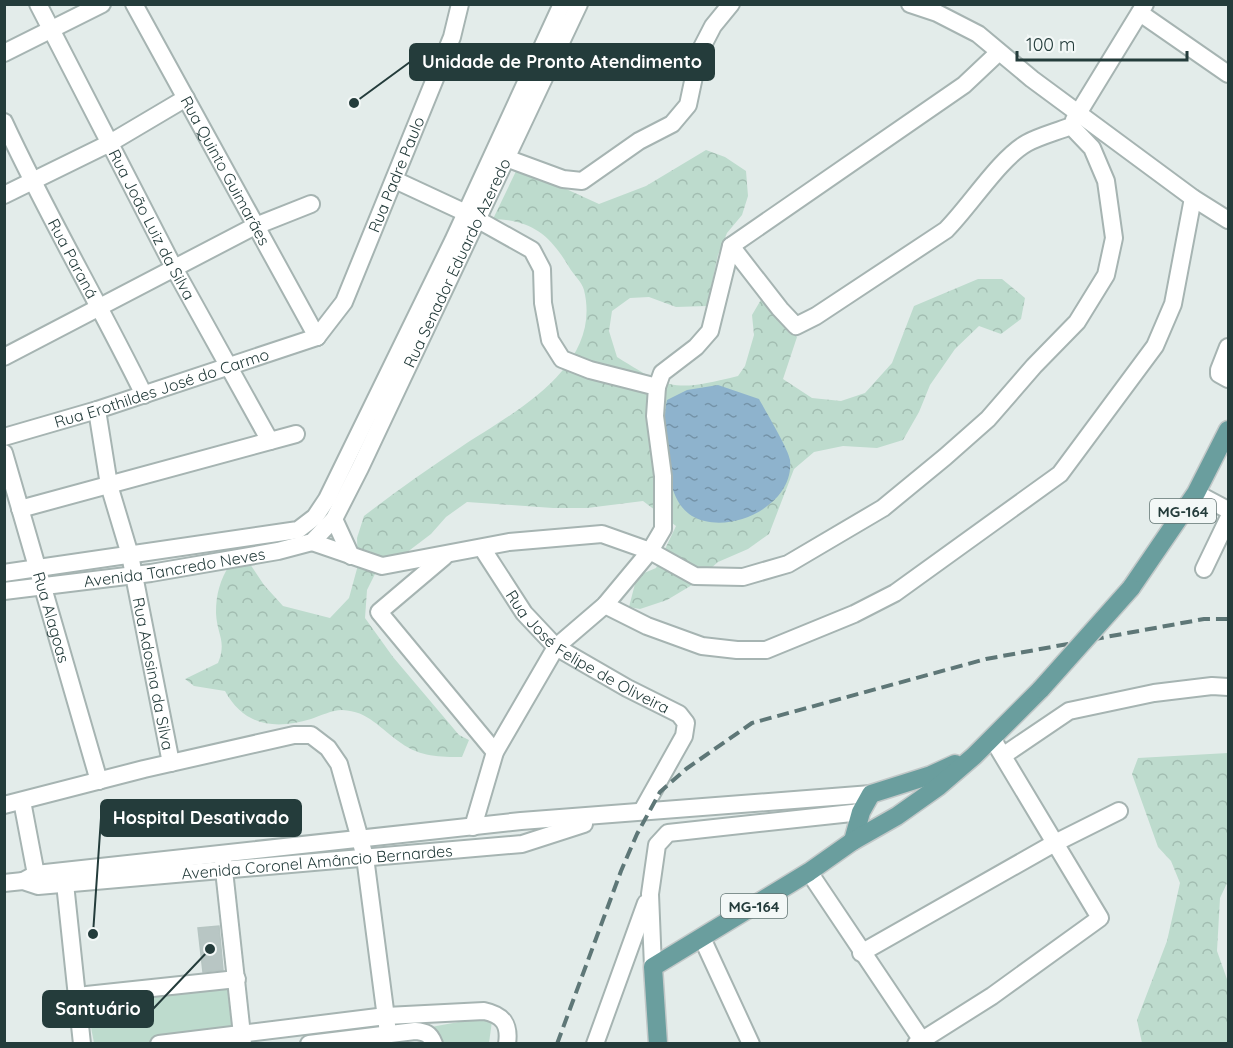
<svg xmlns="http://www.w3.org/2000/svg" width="1233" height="1048" font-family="Quicksand,sans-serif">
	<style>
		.green { fill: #bddbcd }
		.forest { fill: url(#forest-crowns) }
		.water { fill: url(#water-ripples) }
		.building { fill: #b8c6c4; stroke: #b6c5c2; stroke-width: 1.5 }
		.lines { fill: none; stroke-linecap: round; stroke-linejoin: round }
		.minor-casing { stroke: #a6b4b2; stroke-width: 20 }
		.major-casing { stroke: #c2c8c8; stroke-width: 21 }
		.minor { stroke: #fff; stroke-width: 16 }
		.major { stroke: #6a9e9e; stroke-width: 18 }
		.rail { stroke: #5e7777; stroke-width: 4; stroke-dasharray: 12 6; stroke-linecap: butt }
		.major-bridge-casing { stroke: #c2c8c8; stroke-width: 21; stroke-linecap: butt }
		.major-bridge { stroke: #6a9e9e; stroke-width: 18 }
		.labels { text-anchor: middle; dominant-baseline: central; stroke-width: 4.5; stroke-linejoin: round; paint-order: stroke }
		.shield { fill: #f3f8f7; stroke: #627473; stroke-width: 1.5 }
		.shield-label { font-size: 15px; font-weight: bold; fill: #243c3b }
		.street-label { font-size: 16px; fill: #243c3b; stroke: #f3f8f7 }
		.leader { fill: none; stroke: #243c3b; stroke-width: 2 }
		.callout-dot { fill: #243c3b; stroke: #f3f8f7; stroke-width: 2 }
		.callout { fill: #243c3b; stroke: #243c3b; stroke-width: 2 }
		.callout-label { font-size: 18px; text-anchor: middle; font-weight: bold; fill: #fff }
	</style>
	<defs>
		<pattern id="forest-crowns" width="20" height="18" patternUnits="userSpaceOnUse" patternTransform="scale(1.5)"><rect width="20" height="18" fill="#bddbcd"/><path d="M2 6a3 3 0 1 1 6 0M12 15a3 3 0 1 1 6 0" fill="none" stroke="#a2bdb1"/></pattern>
		<pattern id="water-ripples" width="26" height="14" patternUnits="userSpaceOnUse" patternTransform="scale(1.5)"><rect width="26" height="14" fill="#8eb3cd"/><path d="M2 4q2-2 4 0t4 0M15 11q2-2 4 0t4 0" fill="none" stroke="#7493a8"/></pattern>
	</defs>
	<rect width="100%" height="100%" fill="#e3ecea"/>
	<g class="green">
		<polygon points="229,986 233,1026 159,1043 94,1043 86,1001"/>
		<polygon points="464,1021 492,1021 489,1043 432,1043 431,1027"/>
	</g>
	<g class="forest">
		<path d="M706 150 725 157 746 171 748 196 742 215 727 233 718 255 707 306 676 307 649 297 630 298 612 311 609 331 617 357C671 391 676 391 738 376L745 366 754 335 752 315 762 298 797 337 783 379 812 398 841 401 865 393 892 363 914 306 978 279H1002L1025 298 1021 319 1001 334 979 326 955 349 930 385 919 412 903 440 877 448 843 446 814 452 794 469 769 534 748 549 718 562 692 585 667 600 640 609 629 607 637 576 656 568 676 526 643 501 587 508H553L467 502 446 517 431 534 406 553 379 566 367 590 365 618 393 657 459 735 469 740 462 757C440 757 420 757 401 743 380 729 369 711 342 710 332 710 320 716 311 719 275 730 244 726 225 691L194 686 185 679 218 663C227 641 217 635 216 613 216 594 220 580 230 564L248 561 264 585 283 606 330 618 349 598 358 565 357 538 364 516C395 492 428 469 461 447 512 413 603 368 584 290 582 282 573 274 569 267 550 235 532 220 493 219L518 167 599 204 646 186Z"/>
		<polygon points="1228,753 1228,881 1220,898 1217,951 1228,982 1228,1043 1142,1043 1137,1020 1167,941 1180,883 1171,861 1158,847 1132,774 1138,758"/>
	</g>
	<path class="water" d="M718 385 759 399C766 412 788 448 790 460 795 506 728 537 692 516 671 503 668 472 667 450 666 432 663 417 667 400L687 390Z"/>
	<polygon class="building" points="219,926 223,970 203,972 198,928"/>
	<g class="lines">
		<g class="minor-casing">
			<g id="minor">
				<path id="s1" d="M38 4 174 268 270 441"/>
				<path id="s2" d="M134 4 317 337"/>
				<polyline points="910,4 937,13 978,34 1032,79 1193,198 1228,220"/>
				<polyline points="1140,13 1228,74"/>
				<polyline points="4,53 102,4"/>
				<polyline points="1074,120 1145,4"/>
				<path id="s3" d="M4 122C47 215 99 303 144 395"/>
				<polyline points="506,158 563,179 582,181 639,141 672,124 688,105 699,53 713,26 731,4"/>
				<polyline points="395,180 466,213 532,250 542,269 543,303 550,340 562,359 590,370 657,387 655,416 663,476 663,529 650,551 605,605 556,647 495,752 473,827"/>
				<polyline points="4,195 110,143 186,98"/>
				<path id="s4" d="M317 337 344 302 452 37 460 4"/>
				<polyline points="1228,347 1219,370 1219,374 1228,379"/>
				<polyline points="4,357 253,227 311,204"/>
				<polyline points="657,387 662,373 696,347 710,331 731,246 964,85 999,52"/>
				<path id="s5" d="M97 410 109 485 130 555 171 763"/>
				<path id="s6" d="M4 437 97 410 317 337"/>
				<path id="s7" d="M4 453 99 781"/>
				<polyline points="1196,493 1228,510"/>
				<polyline points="20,509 296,434"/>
				<polyline points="334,519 351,556"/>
				<path d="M312 542 382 566 509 542 602 534 650 551 695 576 743 577 788 564 883 508 945 457 988 419 1034 366 1077 322 1106 275 1114 238 1106 181 1092 148 1071 126C1056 132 1040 136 1027 143 1000 158 970 206 946 230L816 316 796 326 780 309 731 246"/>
				<path id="s8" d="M482 548 524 613 556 647 627 688 679 714 686 723 684 736 642 811"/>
				<polyline points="444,557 379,612 495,752"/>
				<polyline points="1204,569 1228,519"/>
				<polyline points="4,573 298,530 315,517 327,499 453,241 562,4"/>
				<path id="s9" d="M4 591 151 573 278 551 312 542 334 519 360 468 579 4"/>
				<polyline points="605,605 647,626 702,646 737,650 766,650 854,614 895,593 1060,474 1155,346 1173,304 1193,198"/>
				<polyline points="1004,755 1069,711 1154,693 1212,686 1228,687"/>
				<polyline points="22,801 38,885"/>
				<polyline points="4,805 144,769 294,735 311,735 328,748 339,764 365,857 388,1033"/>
				<polyline points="223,861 243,1044"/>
				<polyline points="809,872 921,1039"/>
				<polyline points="64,874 82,1044"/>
				<polyline points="23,881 36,874 521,821 871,794"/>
				<path id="s10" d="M4 883 23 881 38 886 522 844 584 824"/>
				<polyline points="702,938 751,1044"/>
				<polyline points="861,953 1053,844 1119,811"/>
				<polyline points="653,967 650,894 657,845 668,833 861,812"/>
				<polyline points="77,996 237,979"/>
				<path d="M159 1044 386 1016 484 1011C503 1015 510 1024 507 1044"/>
				<path d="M309 1044 415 1031C425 1032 430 1033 434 1044"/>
				<polyline points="595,1044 646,903"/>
				<polyline points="916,1044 992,996 1100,918 992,738"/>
			</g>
		</g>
		<g class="major-casing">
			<g id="major">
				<polyline points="1131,588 1196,493 1228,430"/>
				<polyline points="853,841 861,812 871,794 931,775 955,764"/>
				<polyline points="658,1044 653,967 809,872 853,841 897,816 938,787 974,756 1041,689"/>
			</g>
		</g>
		<use href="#minor" class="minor"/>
		<use href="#major" class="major"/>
		<polyline class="rail" points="557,1044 621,871 637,834 660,792 686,769 752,723 986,659 1204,619 1228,619"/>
		<g class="major-bridge-casing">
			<polyline id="major-bridge" points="1041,689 1131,588"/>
		</g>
		<use href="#major-bridge" class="major-bridge"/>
	</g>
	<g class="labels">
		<g class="shield">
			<rect x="1150" y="499" width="66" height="24" rx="4.5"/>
			<rect x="721" y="894" width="66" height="24" rx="4.5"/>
		</g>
		<g class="shield-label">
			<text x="1183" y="511">MG-164</text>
			<text x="754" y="906">MG-164</text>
		</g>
		<g class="street-label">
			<text stroke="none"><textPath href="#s2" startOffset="190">Rua Quinto Guimarães</textPath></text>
			<text stroke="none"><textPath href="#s4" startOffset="182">Rua Padre Paulo</textPath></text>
			<text stroke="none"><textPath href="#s1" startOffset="248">Rua João Luiz da Silva</textPath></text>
			<text stroke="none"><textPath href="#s3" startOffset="153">Rua Paraná</textPath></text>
			<text stroke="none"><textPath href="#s9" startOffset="628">Rua Senador Eduardo Azeredo</textPath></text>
			<text stroke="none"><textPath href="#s6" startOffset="165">Rua Erothildes José do Carmo</textPath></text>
			<text stroke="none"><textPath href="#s9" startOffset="172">Avenida Tancredo Neves</textPath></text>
			<text stroke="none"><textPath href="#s7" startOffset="171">Rua Alagoas</textPath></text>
			<text stroke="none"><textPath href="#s8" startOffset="152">Rua José Felipe de Oliveira</textPath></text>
			<text stroke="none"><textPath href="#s5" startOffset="270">Rua Adosina da Silva</textPath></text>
			<text stroke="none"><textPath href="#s10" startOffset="315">Avenida Coronel Amâncio Bernardes</textPath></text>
		</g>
	</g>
	<path class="leader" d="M354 103L410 62M93 934L101 818M210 949L153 1009"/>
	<g class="callout-dot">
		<circle cx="354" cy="103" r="6"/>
		<circle cx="93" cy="934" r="6"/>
		<circle cx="210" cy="949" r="6"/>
	</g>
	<g class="callout">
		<rect x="410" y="44" width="304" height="36" rx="6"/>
		<rect x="101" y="800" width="200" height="36" rx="6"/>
		<rect x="43" y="991" width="110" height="36" rx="6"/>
	</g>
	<g class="callout-label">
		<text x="562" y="68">Unidade de Pronto Atendimento</text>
		<text x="201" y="824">Hospital Desativado</text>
		<text x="98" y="1015">Santuário</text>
	</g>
	<rect width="1233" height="1048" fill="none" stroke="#243c3b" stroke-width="12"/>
	<path d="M1017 51v9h170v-9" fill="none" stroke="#243c3b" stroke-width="3"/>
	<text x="1026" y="51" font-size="18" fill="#243c3b" stroke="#f3f8f7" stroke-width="4.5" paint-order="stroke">100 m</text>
</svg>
